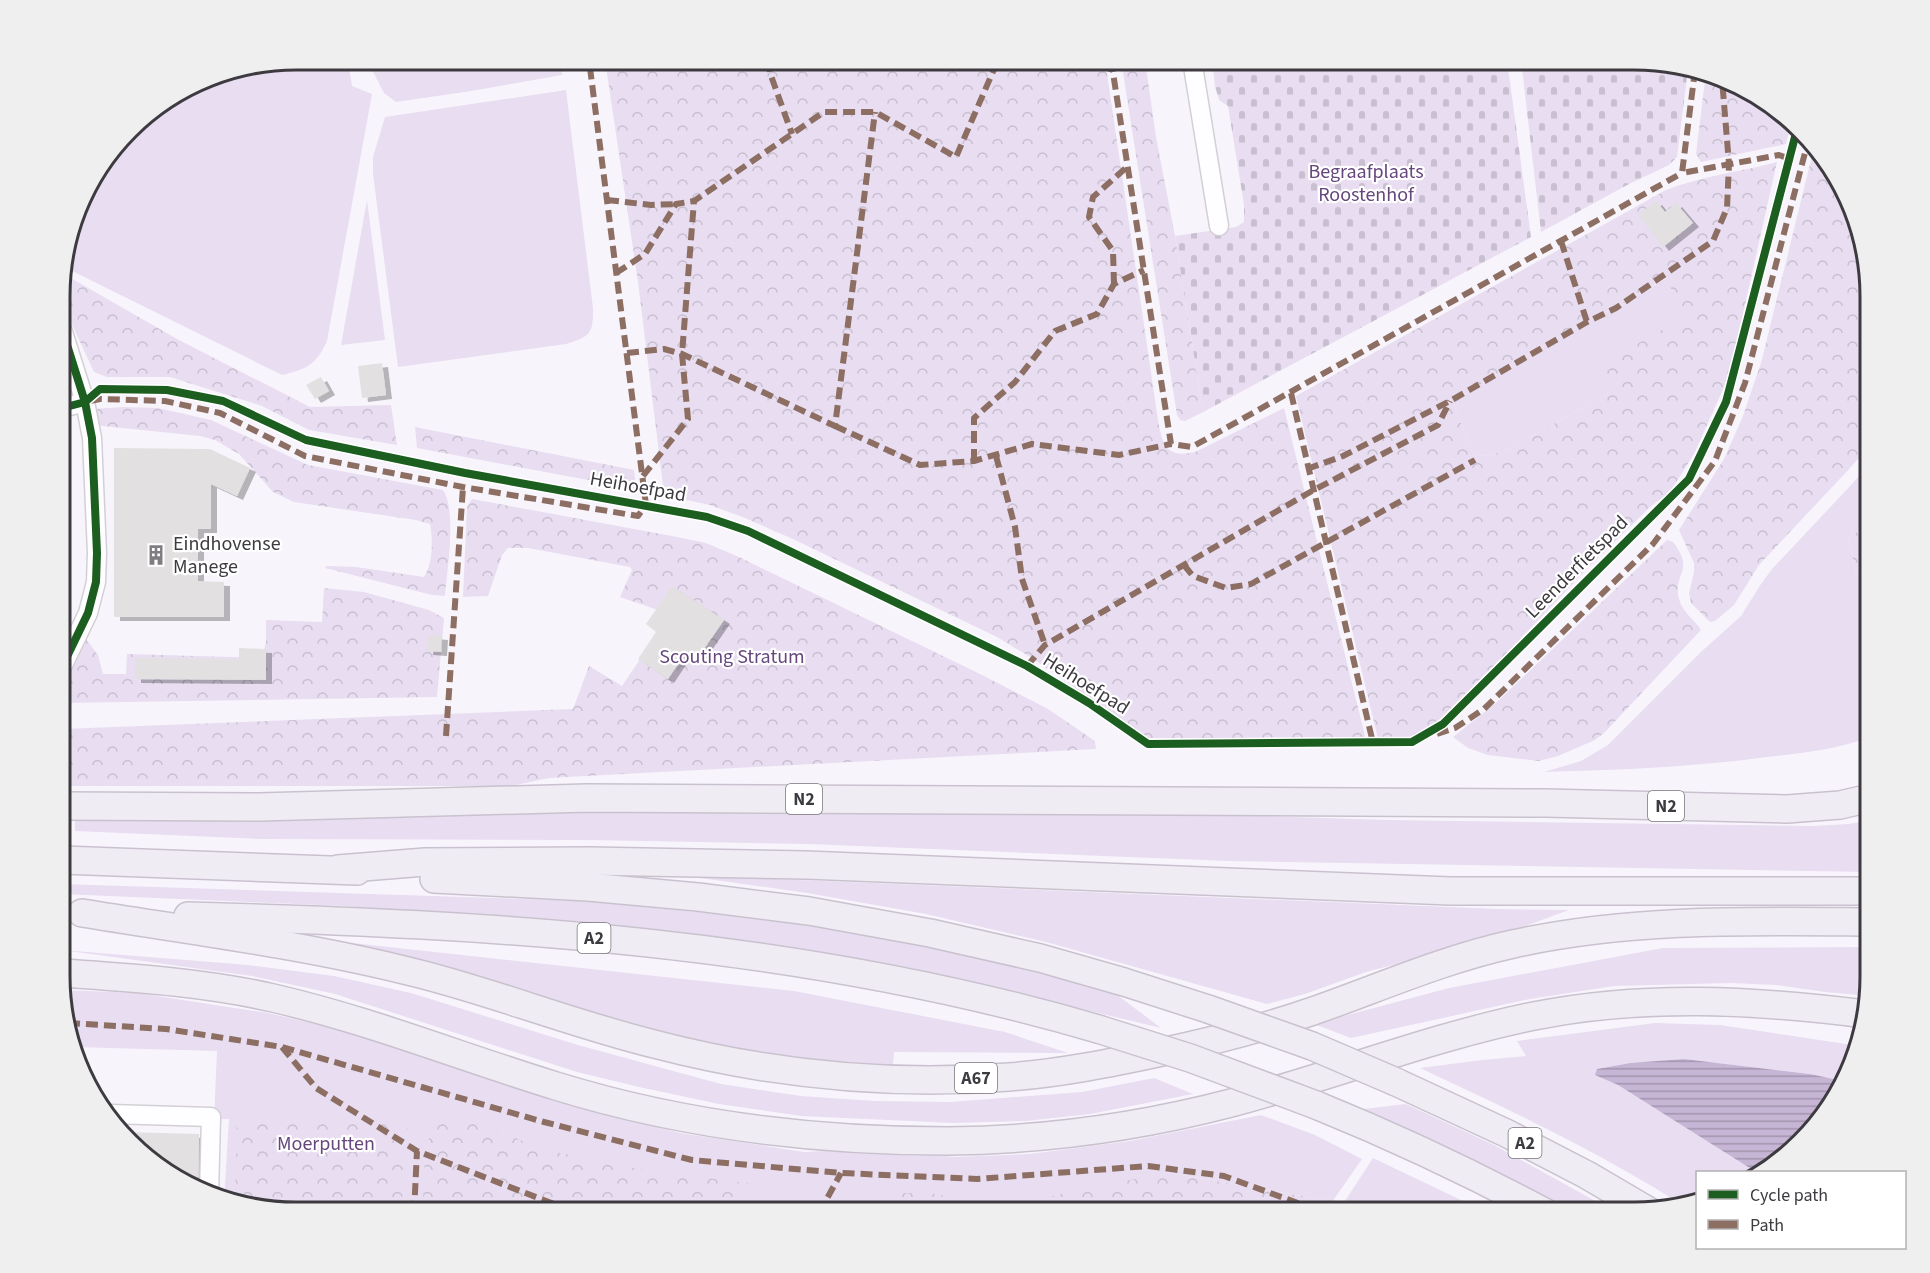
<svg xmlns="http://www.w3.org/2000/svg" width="1930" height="1273" font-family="'Source Sans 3',sans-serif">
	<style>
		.green { fill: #e8ddf1 }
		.forest { fill: url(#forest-crowns); fill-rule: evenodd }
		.cemetery { fill: url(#cemetery-stones) }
		.water { fill: url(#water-rules) }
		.building { fill: #e3e0e1; filter: url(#shadow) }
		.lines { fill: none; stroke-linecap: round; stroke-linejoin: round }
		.minor-casing { stroke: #d3d0d5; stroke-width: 21 }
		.highway-casing { stroke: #c9c2ce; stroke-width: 30 }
		.minor { stroke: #fefdff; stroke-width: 18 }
		.highway { stroke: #f0ecf4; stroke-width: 27 }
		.highway-bridge-casing { stroke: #c9c2ce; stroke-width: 30; stroke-linecap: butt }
		.highway-bridge { stroke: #f0ecf4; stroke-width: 27 }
		.quiet { stroke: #8d6e63; stroke-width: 6; stroke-dasharray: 12 6; stroke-linecap: butt }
		.cycleway-casing { stroke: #fff; stroke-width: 11 }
		.cycleway { stroke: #1b5e20; stroke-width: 8 }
		.labels { text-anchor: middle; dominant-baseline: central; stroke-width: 4.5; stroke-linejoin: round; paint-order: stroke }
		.shield { fill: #fff; stroke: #787679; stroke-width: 1.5 }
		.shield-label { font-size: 18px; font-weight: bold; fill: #3e3b40 }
		.park-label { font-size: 20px; fill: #65467d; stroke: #fff }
		.street-label { font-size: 20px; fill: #3e3b40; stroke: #fff }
		.poi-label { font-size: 20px; fill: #3e3b40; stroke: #fff; text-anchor: start }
		.rim { fill: none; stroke: #3e3b40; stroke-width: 3 }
	</style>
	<defs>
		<pattern id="forest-crowns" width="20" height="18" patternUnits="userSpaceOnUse" patternTransform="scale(1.5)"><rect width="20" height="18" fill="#e8ddf1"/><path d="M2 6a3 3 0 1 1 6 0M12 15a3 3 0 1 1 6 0" fill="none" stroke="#c8bfd0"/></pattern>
		<pattern id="cemetery-stones" width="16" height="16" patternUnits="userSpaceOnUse" patternTransform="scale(1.5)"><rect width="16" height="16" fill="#e8ddf1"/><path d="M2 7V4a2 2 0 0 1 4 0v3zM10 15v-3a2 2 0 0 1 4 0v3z" fill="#c8bfd0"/></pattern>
		<pattern id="water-rules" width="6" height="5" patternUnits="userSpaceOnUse" patternTransform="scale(1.5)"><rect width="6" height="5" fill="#c6b5d5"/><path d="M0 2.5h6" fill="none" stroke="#a294ae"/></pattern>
		<filter id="shadow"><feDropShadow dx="6" dy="4" stdDeviation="0" flood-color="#0004"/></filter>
	</defs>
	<rect width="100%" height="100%" fill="#f8f4fc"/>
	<g class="green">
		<path d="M303 60H348L352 86 372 94 327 341C316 365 307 369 282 375L62 266 85 192 140 119 207 78 285 62 301 68Z"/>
		<polygon points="367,60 560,60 562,75 471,91 396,102 384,93"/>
		<path d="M566 90 593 308C593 334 591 336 566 344L398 367 373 174V157L385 117Z"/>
		<polygon points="367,200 385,340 341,345"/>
		<polygon points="1667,278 1686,317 1602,364 1608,394 1507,450 1488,456 1473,454 1455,407 1465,394 1589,318 1612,310"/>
		<path d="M1870 463V523L1848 538 1856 572 1870 577V737C1836 750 1802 753 1767 757 1693 767 1619 770 1544 772L1581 761 1608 745 1702 651 1741 616 1761 584 1772 569 1852 484Z"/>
		<polygon points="808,810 1003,814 1230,815 1389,820 1813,826 1849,824 1870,820 1870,872 1228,861 808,844 590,840 259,839 75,831 75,815"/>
		<polygon points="680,875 1497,909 1569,910 1485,941 1366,972 1305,994 1267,1004 1046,942 926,914 807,893"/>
		<polygon points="62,884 587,901 805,923 925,945 1035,970 1112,991 1161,1028 911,968 803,949 583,925 344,906 62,894"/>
		<polygon points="334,941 794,991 1005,1032 1068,1053 894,1052 893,1065 806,1063 656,1033 428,963"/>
		<polygon points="1870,947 1869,996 1825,992 1776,985 1731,983 1614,986 1530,999 1351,1038 1314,1024 1449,988 1663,948"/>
		<polygon points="62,950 248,965 334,976 411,993 578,1045 721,1084 801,1096 875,1101 950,1102 1082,1092 1154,1078 1193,1094 1090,1114 1026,1121 953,1123 801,1116 719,1104 639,1087 577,1072 335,994 252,976"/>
		<polygon points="62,990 137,993 268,1013 342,1030 612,1115 680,1133 804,1152 863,1149 956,1157 1030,1154 1130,1141 1261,1115 1315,1135 1362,1159 1330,1205 1325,1200 1171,1173 1065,1193 1294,1213 297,1213 224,1201 229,1119 214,1119 217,1051 76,1047 62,1007"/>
		<path d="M1655 1023 1720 1025 1859 1046 1843 1081 1810 1074 1684 1059 1630 1063 1597 1069 1596 1075 1618 1085 1756 1172H1698L1697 1198 1679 1203C1597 1151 1508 1109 1420 1068L1482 1060 1526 1056 1517 1041Z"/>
		<polygon points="1406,1104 1494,1145 1617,1213 1569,1213 1487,1169 1363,1109"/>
		<polygon points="1373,1158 1488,1213 1369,1213 1345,1201"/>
	</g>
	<g class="forest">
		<path d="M605 60H1105L1158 420C1162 444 1166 459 1195 452L1284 408 1366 740 1148 738 1030 657 997 637 795 540 745 518 710 505 668 496 663 486 638 282Z"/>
		<polygon points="1121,60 1145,60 1156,137 1175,236 1203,412 1185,421 1180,420 1177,415"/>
		<polygon points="1706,72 1765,100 1790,127 1786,144 1701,162 1696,154"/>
		<polygon points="1813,152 1838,179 1870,282 1870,441 1864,452 1850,468 1759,565 1734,605 1715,621 1710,622 1691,603 1689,593 1694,572 1694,563 1679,530 1724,459 1743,416 1761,363"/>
		<path d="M1777 162 1729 376 1694 454 1670 492 1651 506 1585 571 1502 658 1427 732 1408 739H1378L1296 396 1666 190C1701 176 1740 172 1777 162ZM1666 278 1685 317 1601 364 1608 394 1507 450 1488 456 1473 454 1455 407 1465 394 1589 318 1612 310Z"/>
		<polygon points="62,273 177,339 310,407 391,405 397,445 309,430 262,406 170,377 107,377 94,372 62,303"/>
		<path d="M123 407 158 408 211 420 308 465 443 490C457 511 447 571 445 596L432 595 325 568 327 566 356 567 424 577C433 564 433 540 430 524L416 520 294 502 273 492 239 454 215 440 200 436 93 425 94 409Z"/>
		<polygon points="62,420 66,420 70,431 71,592 62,594"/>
		<polygon points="415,427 634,470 636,489 417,448"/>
		<polygon points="472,499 672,536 706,543 739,557 980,674 1048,709 1095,741 1096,749 549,778 511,786 62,786 62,729 573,709 589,666 622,686 659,631 658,610 620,597 632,570 630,567 528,548 508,548 502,555 488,596 463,597 467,507"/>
		<polygon points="1870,523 1870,577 1856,572 1848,538"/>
		<path d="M1667 540 1673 542C1696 571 1672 574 1679 599 1683 613 1694 619 1701 630L1604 733 1595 740 1558 756 1539 761 1488 755 1468 748 1453 737 1497 702Z"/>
		<polygon points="324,588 364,592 429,610 444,618 437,697 62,703 62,690 86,639 98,655 103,674 126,674 127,654 262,658 266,642 266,620 322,622"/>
		<polygon points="237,1119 408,1124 401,1213 297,1213 235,1203"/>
		<path d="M435 1124H487L536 1148 644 1170 754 1184C738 1191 728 1199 717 1213H423C424 1188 422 1145 435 1124Z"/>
		<polygon points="1171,1173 1325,1200 1330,1205 1326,1213 879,1213 893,1193 931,1193 960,1200 998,1203 1040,1200 1078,1189"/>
	</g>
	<g class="cemetery">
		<polygon points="1212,60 1507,60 1531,237 1203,412 1175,236 1236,227 1244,222 1244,205 1228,106 1219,100 1215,86"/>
		<polygon points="1521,60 1633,60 1688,69 1677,157 1669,165 1629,184 1541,232"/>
	</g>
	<polygon class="water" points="1684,1059 1810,1074 1843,1081 1830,1108 1761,1172 1756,1172 1618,1085 1595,1075 1597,1069 1630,1063"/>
	<g class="building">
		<polygon points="1656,201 1665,212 1676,203 1693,223 1663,247 1638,215"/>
		<polygon points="382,363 386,395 362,398 358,366"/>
		<polygon points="321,377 329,391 315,399 306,385"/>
		<polygon points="114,448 210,449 250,468 237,496 211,484 211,529 198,529 198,581 224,582 224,617 114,617"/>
		<polygon points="672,586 724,620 697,659 686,652 668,679 638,659 656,632 646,624"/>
		<polygon points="429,635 442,636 441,652 427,651"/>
		<polygon points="239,648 266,649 266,680 135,679 135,658 239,659"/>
		<polygon points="126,1132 199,1134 198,1189 165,1173"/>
	</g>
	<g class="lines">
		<g class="minor-casing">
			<g id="minor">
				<polyline points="1192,60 1219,226"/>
				<polyline points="62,329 85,402 92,438 97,553 96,582 88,613 62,667"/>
				<polyline points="62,408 85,402"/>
				<polyline points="110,1114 211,1117 209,1194"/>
			</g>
		</g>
		<g class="highway-casing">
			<g id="highway">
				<polyline points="62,806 259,807 587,798 1546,803 1787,809 1840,805 1870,798"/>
				<polyline points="62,860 357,871"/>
				<polyline points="338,869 425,862 590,861 806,865 1450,891 1870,891"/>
				<polyline points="434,879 588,887 698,897 809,911 930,933 1040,958 1124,982 1208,1009"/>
				<path d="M82 913C193 931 307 945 416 973 496 993 573 1024 654 1044 769 1074 890 1086 1009 1077 1061 1073 1111 1063 1162 1052 1213 1041 1264 1028 1313 1011 1379 988 1444 959 1513 944 1630 918 1750 921 1870 922"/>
				<path d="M188 916C495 924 801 942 1098 1029"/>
				<path d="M62 973C132 978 204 982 273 998 369 1020 461 1057 556 1086 682 1125 816 1141 948 1141 1044 1140 1139 1127 1231 1103 1333 1076 1431 1037 1534 1016 1644 994 1754 1000 1865 1014"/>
				<polyline points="1396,1082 1506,1133 1587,1175 1650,1212"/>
				<path d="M1316 1105C1395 1137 1471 1173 1546 1213"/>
			</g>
		</g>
		<use href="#minor" class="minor"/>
		<use href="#highway" class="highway"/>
		<g class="highway-bridge-casing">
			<g id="highway-bridge">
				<polyline points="1208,1009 1312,1046 1396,1082"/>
				<polyline points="1098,1029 1190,1058 1316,1105"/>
			</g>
		</g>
		<use href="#highway-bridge" class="highway-bridge"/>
		<g class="quiet">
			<polyline points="768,60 770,73 792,134"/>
			<polyline points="1085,60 1113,70"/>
			<polyline points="1111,60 1171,444 1192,447 1682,173"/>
			<polyline points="1695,70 1682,173 1779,155 1790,159"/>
			<polyline points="607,200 651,205 676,204"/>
			<polyline points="1561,241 1587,322"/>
			<polyline points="616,273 645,254 676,204 694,201"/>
			<polyline points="1114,284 1113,251 1089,217 1093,197 1128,166"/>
			<polyline points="627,353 664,349 682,354 835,426 875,112"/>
			<polyline points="1291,393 1373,743"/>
			<polyline points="90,401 100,399 165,401 220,413 305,456 463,487 638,516 646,505 589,60"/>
			<polyline points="835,426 920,465 974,461 1032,444 1119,455 1171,444"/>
			<polyline points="996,456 1015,527 1022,579 1045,645"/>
			<polyline points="974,461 974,418 1015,382 1055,331 1097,314 1114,284 1144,270"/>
			<polyline points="1307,469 1343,456 1450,401 1587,322 1616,308 1713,241 1727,208 1729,164 1722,79"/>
			<polyline points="643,476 688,419 682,354 694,201 824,112 875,112 956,157 998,60"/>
			<polyline points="1184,565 1193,576 1226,588 1251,584 1475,460"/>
			<polyline points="1027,666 1045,645 1312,491 1438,425 1450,401"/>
			<polyline points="1437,734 1455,728 1484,709 1653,544 1715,461 1745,383 1807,145"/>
			<polyline points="446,736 463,487"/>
			<polyline points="68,1023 166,1029 282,1047 544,1122 692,1160 841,1173 977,1179 1148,1166 1224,1176 1303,1205 1381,1213"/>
			<polyline points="282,1047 316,1088 417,1151 577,1213"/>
			<polyline points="414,1213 417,1151"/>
			<polyline points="819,1213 841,1173"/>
		</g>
		<g class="cycleway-casing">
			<g id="cycleway">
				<polyline points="62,329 85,402 92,438 97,553 96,582 88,613 62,667"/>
				<polyline points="62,408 85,402 100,389 167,390 223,401 306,440 465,473 707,517 748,531 1027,666 1089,703 1148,744 1412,742 1443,724 1689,479 1726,402 1796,133"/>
			</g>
		</g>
		<use href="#cycleway" class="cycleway"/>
	</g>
	<defs>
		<g id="building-bare" transform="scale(1.62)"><path d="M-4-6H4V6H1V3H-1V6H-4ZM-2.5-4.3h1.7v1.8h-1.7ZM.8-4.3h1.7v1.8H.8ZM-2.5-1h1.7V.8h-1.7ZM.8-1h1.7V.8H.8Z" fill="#7f7c82" stroke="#fff" stroke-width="2.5" paint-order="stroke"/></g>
	</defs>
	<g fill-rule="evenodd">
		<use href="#building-bare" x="156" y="555"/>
	</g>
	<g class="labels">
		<g class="shield">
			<rect x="786" y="784" width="36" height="30" rx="4.5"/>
			<rect x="1648" y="791" width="36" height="30" rx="4.5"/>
			<rect x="577.5" y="923" width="33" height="30" rx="4.5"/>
			<rect x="955" y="1063" width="42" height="30" rx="4.5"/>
			<rect x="1508.5" y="1128" width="33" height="30" rx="4.5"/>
		</g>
		<g class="shield-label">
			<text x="804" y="799">N2</text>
			<text x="1666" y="806">N2</text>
			<text x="594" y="938">A2</text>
			<text x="976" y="1078">A67</text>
			<text x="1525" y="1143">A2</text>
		</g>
		<g class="park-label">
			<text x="1366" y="172">Begraafplaats<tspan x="1366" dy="23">Roostenhof</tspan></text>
			<text x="732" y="657">Scouting Stratum</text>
			<text x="326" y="1144">Moerputten</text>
		</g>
		<g class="street-label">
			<text transform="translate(638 487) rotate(10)">Heihoefpad</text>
			<text transform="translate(1577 567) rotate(-45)">Leenderfietspad</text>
			<text transform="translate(1086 684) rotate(32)">Heihoefpad</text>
		</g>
		<g class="poi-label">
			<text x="173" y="544">Eindhovense<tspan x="173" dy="23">Manege</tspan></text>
		</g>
	</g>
	<path d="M0 0H1930V1273H0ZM296 70H1634A226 226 0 0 1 1860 296V976A226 226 0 0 1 1634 1202H296A226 226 0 0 1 70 976V296A226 226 0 0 1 296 70Z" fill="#f0eff0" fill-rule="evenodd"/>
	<path class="rim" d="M296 70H1634A226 226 0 0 1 1860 296V976A226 226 0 0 1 1634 1202H296A226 226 0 0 1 70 976V296A226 226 0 0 1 296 70Z"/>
	<rect x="1696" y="1171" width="210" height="78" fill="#ffffff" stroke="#b2b1b3" stroke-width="1.5"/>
	<rect x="1708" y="1190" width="30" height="9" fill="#1b5e20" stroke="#b2b1b3" stroke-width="1.5"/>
	<text x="1750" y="1201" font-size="18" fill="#3e3b40">Cycle path</text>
	<rect x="1708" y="1220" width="30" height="9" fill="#8d6e63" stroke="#b2b1b3" stroke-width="1.5"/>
	<text x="1750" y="1231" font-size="18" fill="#3e3b40">Path</text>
</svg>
